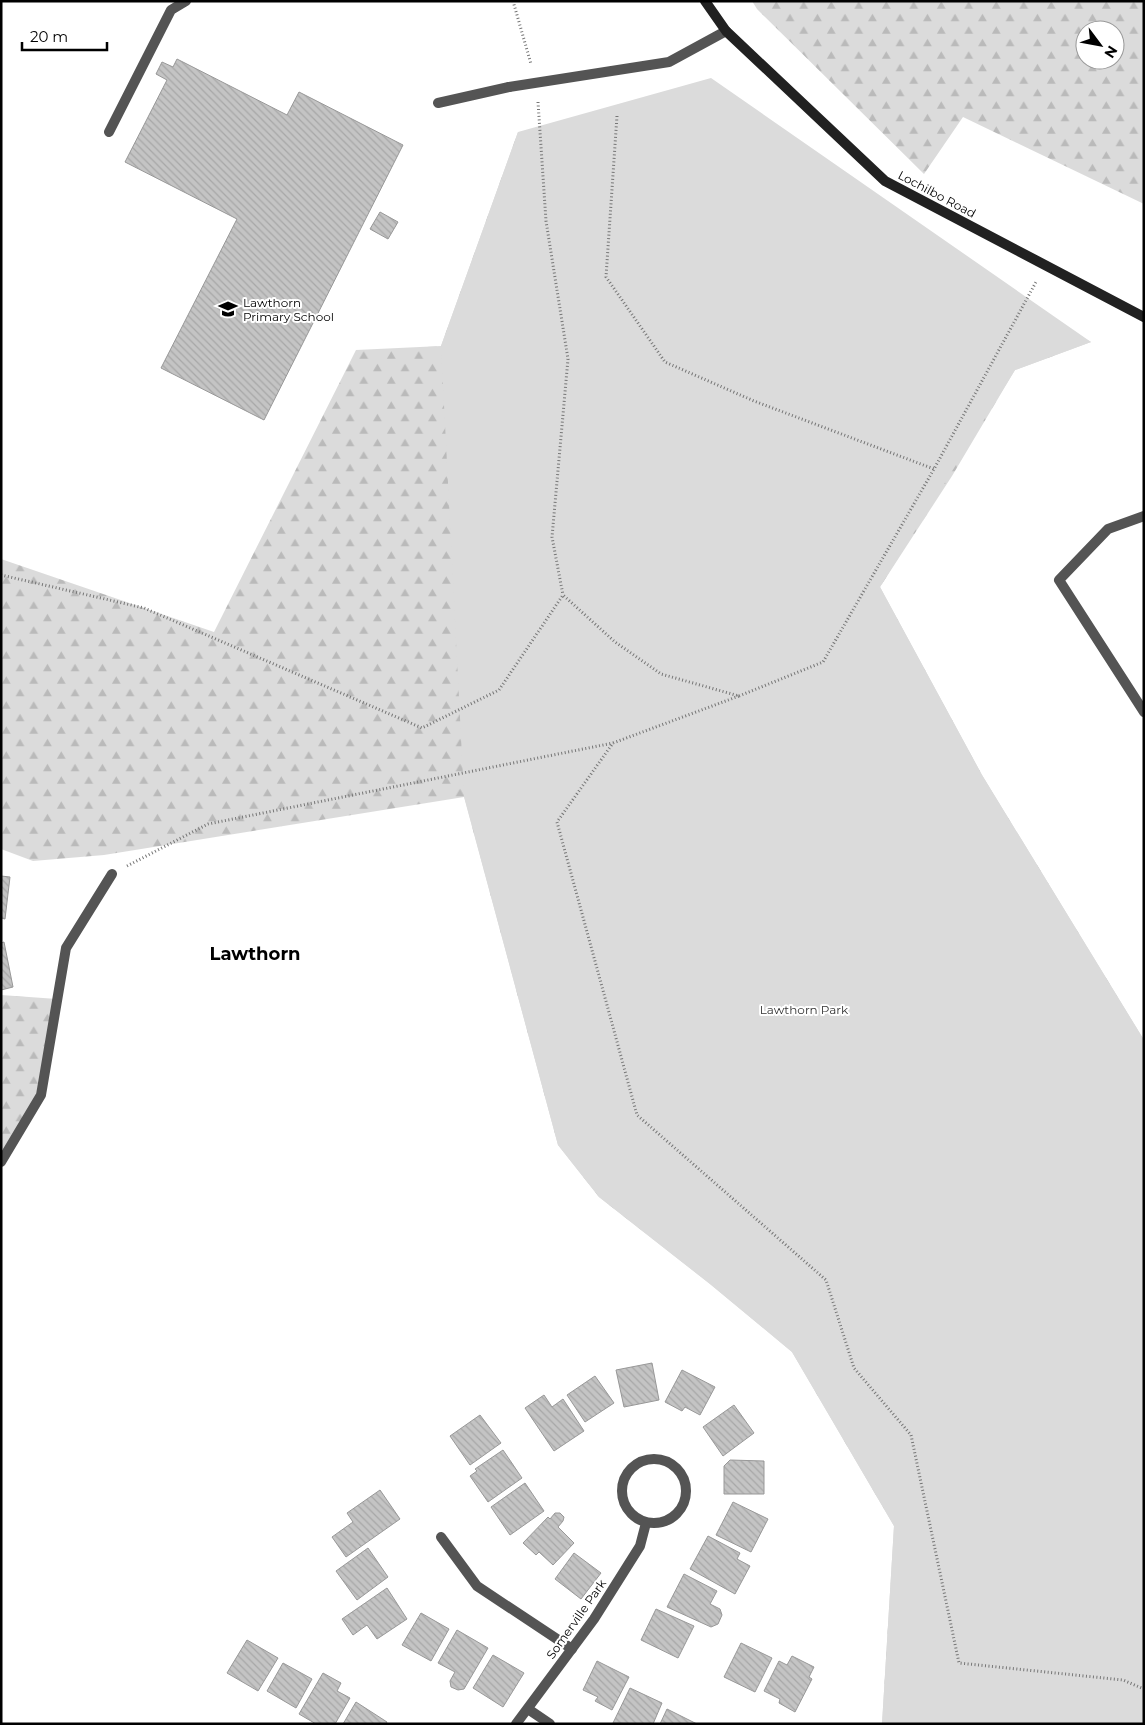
<svg xmlns="http://www.w3.org/2000/svg" width="1145" height="1725" font-family="Montserrat,sans-serif">
	<style>
		.forest { fill: url(#forest-firs); fill-rule: evenodd }
		.park { fill: #dbdbdb }
		.building { fill: url(#building-back-hatch); stroke: #989898 }
		.lines { fill: none; stroke-linecap: round; stroke-linejoin: round }
		.path { stroke: #767676; stroke-width: 3; stroke-dasharray: 1 2.5; stroke-linecap: butt }
		.lane { stroke: #545454; stroke-width: 10 }
		.street { stroke: #545454; stroke-width: 10 }
		.secondary { stroke: #212121; stroke-width: 10 }
		.labels { text-anchor: middle; dominant-baseline: central; stroke-width: 4; stroke-linejoin: round; paint-order: stroke }
		.street-label { font-size: 12px; fill: #000; stroke: #fff }
		.poi-label { font-size: 12px; fill: #000; stroke: #fff; text-anchor: start }
		.park-label { font-size: 12px; fill: #323232; stroke: #fff }
		.district-label { font-size: 18px; font-weight: bold; fill: #000; stroke: #fff }
	</style>
	<defs>
		<pattern id="forest-firs" width="22" height="20" patternUnits="userSpaceOnUse" patternTransform="scale(1.25)"><rect width="22" height="20" fill="#dbdbdb"/><path d="M5 1l3.5 6h-7zM16 11l3.5 6h-7z" fill="#bababa"/></pattern>
		<pattern id="building-back-hatch" width="6" height="6" patternUnits="userSpaceOnUse" patternTransform="scale(1.25)"><rect width="6" height="6" fill="#c4c4c4"/><path d="M-1 5l2 2M0 0l6 6M5-1l2 2" fill="none" stroke="#a7a7a7"/></pattern>
	</defs>
	<rect width="100%" height="100%" fill="#fff"/>
	<g class="forest">
		<path d="M752 1H1144V204L963 117 924 174 757 9ZM1085 30H1115V60H1085Z"/>
		<polygon points="518,132 910,237 1091,342 1015,370 952,476 880,587 982,775 1144,1040 1144,1724 882,1724 894,1526 792,1352 710,1284 599,1197 558,1145 464,797 104,855 33,861 1,849 1,559 214,632 356,350 441,346"/>
		<polygon points="1,995 57,999 41,1095 1,1162"/>
	</g>
	<polygon class="park" points="711,78 1091,342 1015,370 880,587 982,775 1144,1040 1144,1724 882,1724 894,1526 792,1352 710,1284 599,1197 558,1145 464,796 441,346 518,132"/>
	<g class="building">
		<polygon points="177,59 287,115 299,92 403,145 264,420 161,368 237,219 125,162 167,80 156,74 162,62 173,67"/>
		<polygon points="380,212 398,222 388,239 370,229"/>
		<polygon points="1,876 10,877 5,919 1,918"/>
		<polygon points="4,942 13,987 1,990 1,943"/>
		<polygon points="652,1363 659,1400 624,1407 616,1370"/>
		<polygon points="682,1370 715,1387 700,1415 685,1407 682,1411 665,1402"/>
		<polygon points="595,1376 614,1403 585,1422 567,1395"/>
		<polygon points="544,1395 552,1407 563,1399 584,1431 554,1451 525,1408"/>
		<polygon points="734,1405 754,1433 723,1456 703,1427"/>
		<polygon points="480,1415 501,1443 470,1465 450,1436"/>
		<polygon points="503,1450 522,1478 488,1502 470,1476 477,1471 475,1469"/>
		<polygon points="730,1460 764,1461 764,1494 724,1494 724,1466"/>
		<polygon points="525,1483 544,1511 510,1535 491,1507"/>
		<polygon points="380,1490 400,1519 346,1557 332,1537 353,1522 347,1513"/>
		<polygon points="733,1502 768,1519 751,1552 716,1535"/>
		<polygon points="555,1513 560,1513 564,1517 563,1521 558,1527 574,1543 553,1565 539,1552 536,1555 523,1543 548,1517 550,1519"/>
		<polygon points="708,1536 740,1553 737,1559 750,1566 735,1594 690,1569"/>
		<polygon points="368,1548 388,1577 357,1600 336,1571"/>
		<polygon points="574,1553 601,1573 581,1599 555,1579"/>
		<polygon points="684,1574 717,1591 710,1604 720,1609 722,1615 718,1624 711,1627 667,1607"/>
		<polygon points="387,1588 407,1619 377,1639 367,1625 353,1635 342,1619"/>
		<polygon points="656,1609 694,1626 678,1658 641,1640"/>
		<polygon points="421,1613 449,1629 431,1661 402,1645"/>
		<polygon points="457,1630 488,1648 464,1689 458,1690 451,1687 450,1681 455,1672 438,1663"/>
		<polygon points="247,1640 278,1658 258,1691 227,1673"/>
		<polygon points="741,1643 772,1658 755,1692 724,1677"/>
		<polygon points="493,1655 524,1673 503,1707 473,1688"/>
		<polygon points="792,1656 814,1667 809,1677 812,1679 795,1712 779,1703 780,1699 764,1691 779,1661 787,1665"/>
		<polygon points="597,1661 629,1677 612,1710 595,1701 598,1697 583,1690"/>
		<polygon points="283,1663 312,1679 296,1708 267,1691"/>
		<polygon points="323,1673 341,1683 337,1691 350,1698 335,1724 316,1724 299,1714"/>
		<polygon points="630,1688 662,1703 653,1724 613,1723"/>
		<polygon points="356,1702 387,1722 386,1724 343,1724"/>
		<polygon points="667,1709 697,1724 660,1724"/>
	</g>
	<g class="lines">
		<g class="path">
			<polyline points="513,1 531,64"/>
			<polyline points="538,102 546,221 568,359 552,537 563,595"/>
			<polyline points="617,116 606,277 665,362 754,401 934,469"/>
			<polyline points="1,575 144,608 422,728 499,690 563,595 615,642 661,674 739,696 613,743 557,822 637,1115 826,1280 854,1368 911,1435 959,1663 1123,1680 1144,1689"/>
			<polyline points="739,696 823,662 934,469 1036,282"/>
			<polyline points="127,866 208,824 613,743"/>
		</g>
		<g class="lane">
			<polyline points="438,103 509,87"/>
			<polyline points="109,132 171,10 186,1"/>
		</g>
		<g class="street">
			<polyline points="509,87 669,62 726,31"/>
			<polyline points="1144,516 1108,529 1059,580 1144,712"/>
			<polyline points="1,1162 41,1095 66,948 112,874"/>
			<circle cx="654" cy="1491" r="32"/>
			<polyline points="441,1537 477,1586 572,1649"/>
			<polyline points="528,1709 550,1724"/>
			<polyline points="516,1724 594,1619 640,1546 646,1523"/>
		</g>
		<polyline class="secondary" points="705,1 726,31 885,181 1144,317"/>
	</g>
	<defs>
		<g id="school-bare" transform="scale(1.5)"><path d="M0-5L7-2L0 1L-7-2ZM-4 1L0 2.5L4 1V4Q0 6-4 4Z" fill="#000" stroke="#fff" stroke-width="2.5" paint-order="stroke"/></g>
	</defs>
	<g fill-rule="evenodd">
		<use href="#school-bare" x="228" y="309"/>
	</g>
	<g class="labels">
		<g class="street-label">
			<text transform="translate(937 194) rotate(28)">Lochilbo Road</text>
			<text transform="translate(576 1619) rotate(-55)">Somerville Park</text>
		</g>
		<g class="poi-label">
			<text x="243" y="302">Lawthorn<tspan x="243" dy="14">Primary School</tspan></text>
		</g>
		<g class="park-label">
			<text x="804" y="1009">Lawthorn Park</text>
		</g>
		<g class="district-label">
			<text x="255" y="954">Lawthorn</text>
		</g>
	</g>
	<rect width="1145" height="1725" fill="none" stroke="#000000" stroke-width="5"/>
	<g transform="translate(1100 45) rotate(122)"><circle r="24" fill="#ffffff" stroke="#999999"/>
	<path d="M0-4L9 19L0 12L-9 19Z" fill="#000000"/>
	<text y="-8" font-size="14" font-weight="bold" text-anchor="middle" fill="#000000">N</text>
	</g>
	<path d="M22 42v8h85v-8" fill="none" stroke="#000000" stroke-width="2.5"/>
	<text x="30" y="42" font-size="15" fill="#000000" stroke="#ffffff" stroke-width="4" paint-order="stroke">20 m</text>
</svg>
